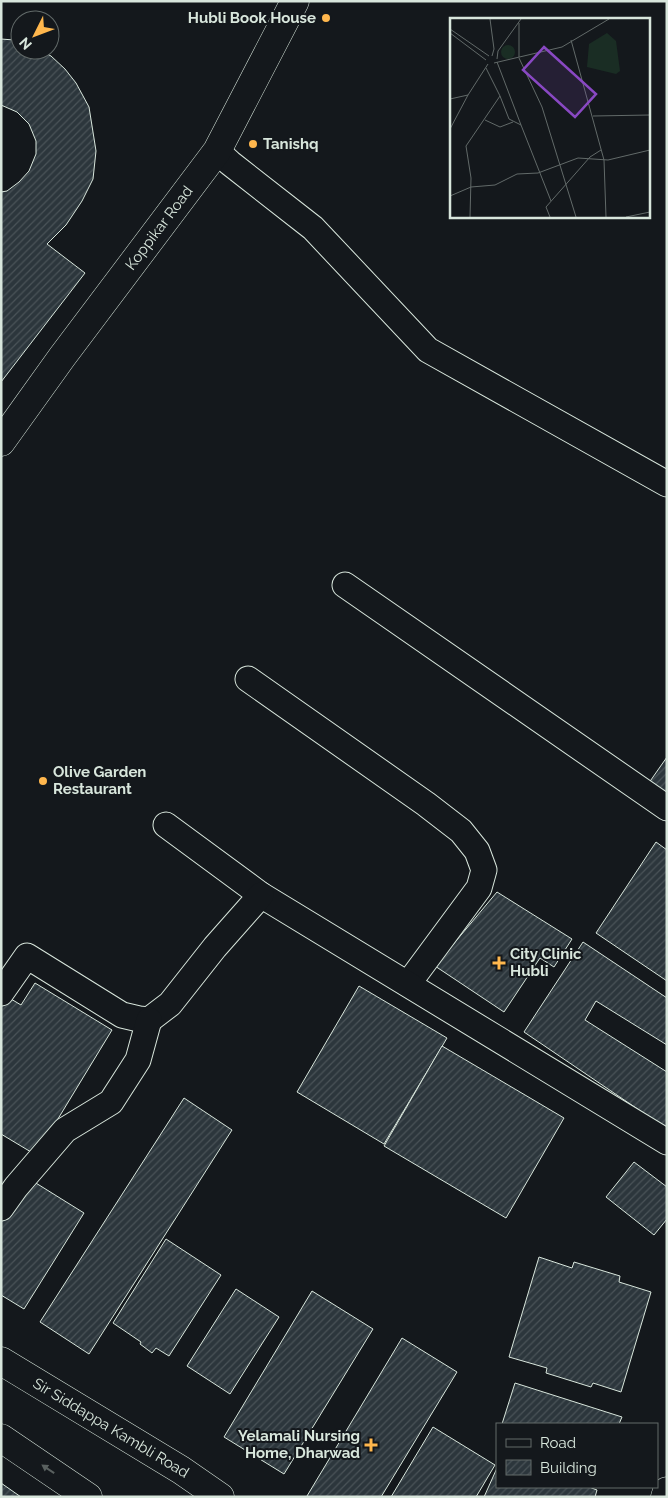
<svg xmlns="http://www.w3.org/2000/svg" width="668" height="1498" font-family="Raleway,sans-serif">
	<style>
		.building { fill: url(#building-hatch); stroke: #d8e6dc }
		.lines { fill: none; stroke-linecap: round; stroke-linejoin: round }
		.street-casing { stroke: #d8e6dc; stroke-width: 27 }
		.secondary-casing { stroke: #d8e6dc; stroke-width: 29 }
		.highway-casing { stroke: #d8e6dc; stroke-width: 29 }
		.street { stroke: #14181c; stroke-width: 25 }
		.secondary { stroke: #14181c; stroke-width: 28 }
		.highway { stroke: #14181c; stroke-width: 28 }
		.oneway { fill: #59605f }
		.poi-dot { fill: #ffb74d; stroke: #14181c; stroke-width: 2 }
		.labels { text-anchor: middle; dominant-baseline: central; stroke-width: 4; stroke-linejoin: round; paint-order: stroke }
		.poi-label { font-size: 15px; font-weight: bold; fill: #d8e6dc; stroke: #14181c; text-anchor: start }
		.street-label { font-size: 15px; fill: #d8e6dc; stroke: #14181c }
		.inset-road { fill: none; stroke: #626a69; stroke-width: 1 }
		.view { fill: #8948c3; fill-opacity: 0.15; stroke: #8948c3; stroke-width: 2.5 }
		.inset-edge { fill: none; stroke: #d8e6dc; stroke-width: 2.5 }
	</style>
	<defs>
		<pattern id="building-hatch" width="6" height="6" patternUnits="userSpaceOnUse" patternTransform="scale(1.25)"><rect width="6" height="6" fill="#2c363c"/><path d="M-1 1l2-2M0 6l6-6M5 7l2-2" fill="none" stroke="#4a5358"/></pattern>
	</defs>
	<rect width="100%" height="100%" fill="#14181c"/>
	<g class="building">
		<polygon points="1,39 14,40 20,42 20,50 40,50 51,56 65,69 76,83 89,107 96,151 93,179 82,201 66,225 47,244 85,273 1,382 1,192 7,191 19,182 29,171 36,154 36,141 29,124 17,112 1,105"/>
		<polygon points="667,757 667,801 646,787"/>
		<polygon points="656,842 667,850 667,981 596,933"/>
		<polygon points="497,892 572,939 554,967 540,958 504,1012 435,966"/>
		<polygon points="583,942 667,998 667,1045 596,1001 585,1020 667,1072 667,1129 524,1032"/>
		<polygon points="35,983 112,1030 36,1155 1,1134 1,993 21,1005"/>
		<polygon points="359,986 447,1038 384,1144 297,1092"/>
		<polygon points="442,1046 564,1118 506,1218 384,1146"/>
		<polygon points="184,1098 232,1130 89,1354 40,1322"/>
		<polygon points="634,1162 667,1187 667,1219 654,1235 606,1197"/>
		<polygon points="23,1175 84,1213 24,1309 1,1295 1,1210"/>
		<polygon points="166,1239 221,1275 169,1356 156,1348 152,1353 140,1344 141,1342 113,1323"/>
		<polygon points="539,1257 572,1268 574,1262 620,1276 619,1282 651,1292 621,1392 593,1383 591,1387 546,1373 547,1368 509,1357"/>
		<polygon points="236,1289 279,1317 230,1394 187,1366"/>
		<polygon points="312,1291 373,1329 284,1474 224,1437"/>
		<polygon points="402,1338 457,1372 381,1497 308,1497 307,1496"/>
		<polygon points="515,1383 622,1417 619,1424 502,1424"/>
		<polygon points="433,1427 495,1465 476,1497 391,1497"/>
		<polygon points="497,1468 497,1487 589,1487 597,1490 595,1497 484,1497"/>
		<polygon points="1,1483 21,1497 1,1497"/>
	</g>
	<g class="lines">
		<g class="street-casing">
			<g id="street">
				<polyline points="217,151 230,163 313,228 428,350 667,484"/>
				<polyline points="345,585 667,808"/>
				<polyline points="248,679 426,804 461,831 477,851 484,870 479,888 408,984"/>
				<polyline points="166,825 261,895 667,1142"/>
				<polyline points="1,993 27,956 122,1015 139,1019 149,1020 170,1004 215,947 261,895"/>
				<polyline points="1,1208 16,1187 65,1130 111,1102 138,1060 149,1020"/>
			</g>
		</g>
		<g class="secondary-casing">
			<g id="secondary">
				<polyline points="1,442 62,357 217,151 295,1"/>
				<polyline points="665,1497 667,1491"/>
			</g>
		</g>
		<g class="highway-casing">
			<g id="highway">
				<polyline points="1,1361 181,1470 220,1497"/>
				<polyline points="1,1438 88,1497"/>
			</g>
		</g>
		<use href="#street" class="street"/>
		<use href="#secondary" class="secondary"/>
		<use href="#highway" class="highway"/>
	</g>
	<defs><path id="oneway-solid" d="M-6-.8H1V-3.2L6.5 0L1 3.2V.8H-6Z" transform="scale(1.25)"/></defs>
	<use class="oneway" href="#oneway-solid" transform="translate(48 1469) rotate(-146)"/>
	<g class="poi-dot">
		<circle cx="326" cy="18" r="5"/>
		<circle cx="253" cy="144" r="5"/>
		<circle cx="43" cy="781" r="5"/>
		<path d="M496.5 955.5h5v5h5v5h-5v5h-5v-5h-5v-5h5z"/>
		<path d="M368.5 1437.5h5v5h5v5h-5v5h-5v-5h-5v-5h5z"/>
	</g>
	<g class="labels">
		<g class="poi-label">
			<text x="316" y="18" text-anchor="end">Hubli Book House</text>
			<text x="263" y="144">Tanishq</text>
			<text x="53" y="772">Olive Garden<tspan x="53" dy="17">Restaurant</tspan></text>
			<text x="510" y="954">City Clinic<tspan x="510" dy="17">Hubli</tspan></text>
			<text x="360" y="1436" text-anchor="end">Yelamali Nursing<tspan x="360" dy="17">Home, Dharwad</tspan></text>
		</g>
		<g class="street-label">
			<text transform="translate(159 228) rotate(-53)">Koppikar Road</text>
			<text transform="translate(111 1428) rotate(31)">Sir Siddappa Kambli Road</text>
		</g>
	</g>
	<g transform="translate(450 18)">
		<rect width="200" height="200" fill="#14181c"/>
		<path d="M157 15 166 23 170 53 166 56 137 49 139 26ZM51 34a7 7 0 1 1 14 0a7 7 0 1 1-14 0Z" fill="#1a2d24"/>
		<path class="inset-road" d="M40 1 44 31 42 38M0 11 39 38M0 15 36 42M121 22 154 142M69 39V5M69 40 92 89 126 199M47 41 48 33 71 1M47 44 71 107M44 45 112 29 159 1M50 78 59 101 71 107 101 183M0 81 18 77 38 46M143 98 200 97M35 102 50 109 63 104M0 111 18 77M154 142 156 199M0 178 21 169 45 167 67 156 88 155 128 140 158 142 200 132M20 199 21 160 16 128 50 78 36 50M100 199 96 189 140 139 151 132M176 199 200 194"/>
		<path class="view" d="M94 29 146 76 125 99 73 52Z"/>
		<rect width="200" height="200" class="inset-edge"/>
	</g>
	<rect width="668" height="1498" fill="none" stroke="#d8e6dc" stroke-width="5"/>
	<rect x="496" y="1423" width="162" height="65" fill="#14181c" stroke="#626a69"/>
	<rect x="506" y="1439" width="25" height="8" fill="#14181c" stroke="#626a69"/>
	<text x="540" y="1448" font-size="15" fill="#d8e6dc">Road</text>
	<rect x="506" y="1460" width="25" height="15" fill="url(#building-hatch)" stroke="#626a69"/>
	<text x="540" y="1473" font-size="15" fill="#d8e6dc">Building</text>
	<g transform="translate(35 35) rotate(228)"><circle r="24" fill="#14181c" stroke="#626a69"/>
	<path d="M0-4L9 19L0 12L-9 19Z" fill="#ffb74d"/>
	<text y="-8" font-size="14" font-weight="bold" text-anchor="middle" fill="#d8e6dc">N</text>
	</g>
</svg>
